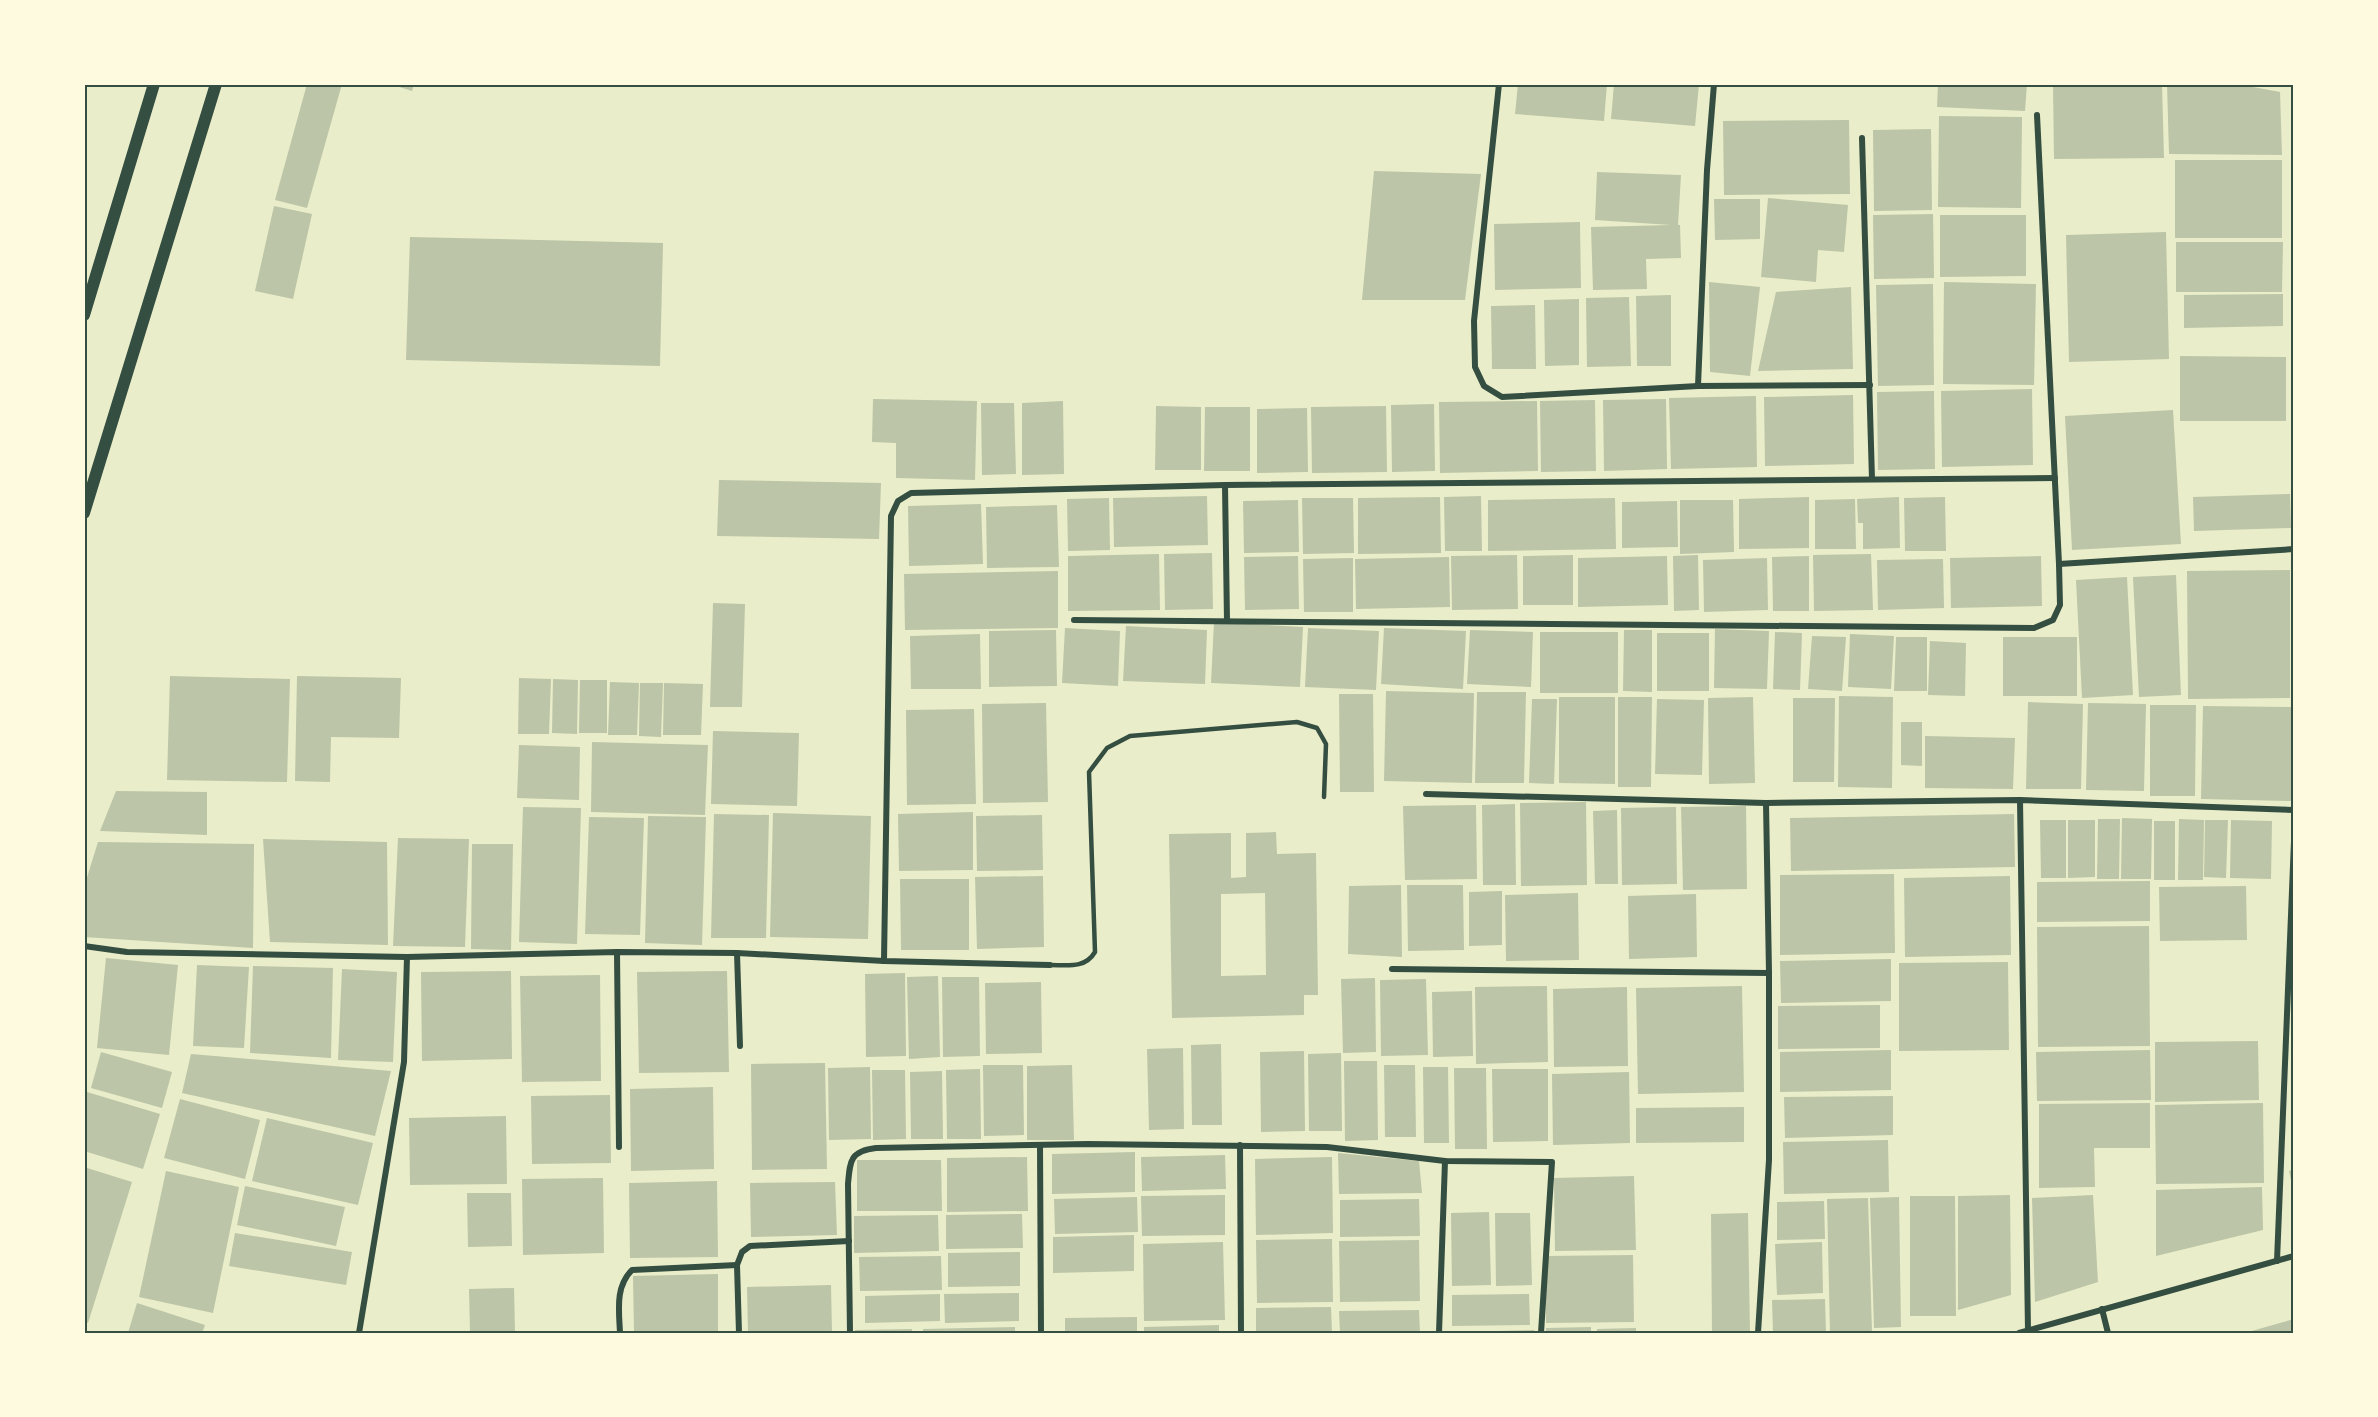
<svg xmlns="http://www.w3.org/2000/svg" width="2378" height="1417" font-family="'Source Serif 4',serif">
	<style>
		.building { fill: #bcc5a7; fill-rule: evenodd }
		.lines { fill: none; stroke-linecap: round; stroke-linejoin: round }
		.service { stroke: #344e41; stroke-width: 4.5 }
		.minor { stroke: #344e41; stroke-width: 6 }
		.secondary { stroke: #344e41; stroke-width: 12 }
		.neatline { fill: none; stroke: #344e41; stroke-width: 2 }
	</style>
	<rect width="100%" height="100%" fill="#e9edc9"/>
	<g class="building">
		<polygon points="307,84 342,84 307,208 275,200"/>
		<polygon points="390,84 414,84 412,91"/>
		<polygon points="1518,84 1607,84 1604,121 1515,114"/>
		<polygon points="1614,84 1699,84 1695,126 1611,119"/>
		<polygon points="1938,84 2027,84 2025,111 1937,107"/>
		<polygon points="2053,84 2162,84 2164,158 2054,159"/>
		<polygon points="2167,84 2237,84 2280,92 2282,155 2169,154"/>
		<polygon points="1939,116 2022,117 2021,208 1938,207"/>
		<polygon points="1849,120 1850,194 1724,195 1723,121"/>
		<polygon points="1931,129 1932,210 1874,211 1873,130"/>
		<rect x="2175" y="160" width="107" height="78"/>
		<polygon points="1374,171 1481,174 1465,300 1362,300"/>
		<polygon points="1597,172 1681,175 1678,225 1680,225 1681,258 1646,259 1647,289 1593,290 1591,227 1671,225 1595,220"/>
		<polygon points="1768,198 1848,205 1844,252 1818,250 1816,282 1761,277"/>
		<polygon points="1714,199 1760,199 1760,239 1715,240"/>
		<polygon points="274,206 312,214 293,299 255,291"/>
		<polygon points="1933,214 1934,278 1874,279 1873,215"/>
		<polygon points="1940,215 2026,215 2026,276 1940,277"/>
		<polygon points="1580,222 1581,288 1495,290 1494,224"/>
		<polygon points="2166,232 2169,359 2069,362 2066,235"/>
		<polygon points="410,237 663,243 660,366 406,360"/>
		<polygon points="2176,242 2283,242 2282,292 2176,292"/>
		<polygon points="1709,282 1760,287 1750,376 1710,372"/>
		<polygon points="1944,282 2036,284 2034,385 1943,384"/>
		<polygon points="1933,284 1934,385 1878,386 1876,285"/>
		<polygon points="1851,287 1853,369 1758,371 1776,292"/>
		<polygon points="2283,294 2283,326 2184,328 2184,295"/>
		<polygon points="1671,295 1671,366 1637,366 1636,296"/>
		<polygon points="1629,297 1631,366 1587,367 1586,298"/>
		<polygon points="1579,299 1579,365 1545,366 1544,300"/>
		<polygon points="1535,305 1536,369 1492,369 1491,306"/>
		<polygon points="2180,356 2286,357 2286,421 2180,421"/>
		<polygon points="2032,389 2033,465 1942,467 1941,391"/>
		<polygon points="1934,391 1935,469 1878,470 1877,392"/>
		<polygon points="1853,395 1854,464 1765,466 1764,397"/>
		<polygon points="1756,396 1757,467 1671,469 1669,398"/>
		<polygon points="873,399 977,401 975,480 896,478 896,443 872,442"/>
		<polygon points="1666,399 1667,469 1604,471 1603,400"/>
		<polygon points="1595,400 1596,471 1541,472 1540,401"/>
		<polygon points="1063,401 1064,474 1022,475 1022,403"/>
		<polygon points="1537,401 1538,471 1440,473 1439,402"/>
		<polygon points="981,403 1014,403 1016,474 982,475"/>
		<polygon points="1434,404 1435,471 1392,472 1391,405"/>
		<polygon points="1156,406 1201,407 1201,470 1155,470"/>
		<polygon points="1386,406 1387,472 1312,473 1311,407"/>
		<polygon points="1205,407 1250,407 1250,471 1204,471"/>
		<polygon points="1307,408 1308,472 1257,473 1257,409"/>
		<polygon points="2173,410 2181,544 2072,550 2065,416"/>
		<polygon points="719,480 881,483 879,539 717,536"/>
		<polygon points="2290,494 2291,528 2194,531 2193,497"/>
		<polygon points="1207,496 1208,545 1114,547 1113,498"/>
		<polygon points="1481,496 1482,551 1445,551 1444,497"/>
		<polygon points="1440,497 1441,553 1358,554 1358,498"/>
		<polygon points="1809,497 1809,548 1739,549 1739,499"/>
		<polygon points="1899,497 1900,548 1863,549 1863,523 1858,523 1857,499"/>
		<polygon points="1945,497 1946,551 1905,551 1904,498"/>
		<polygon points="1109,498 1110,550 1068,551 1067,499"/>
		<polygon points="1302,498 1353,498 1354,553 1303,554"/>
		<polygon points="1615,498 1616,549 1488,551 1488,500"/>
		<polygon points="1855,499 1856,549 1815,549 1815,500"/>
		<polygon points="1298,500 1299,552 1244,553 1243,501"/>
		<polygon points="1680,500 1733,500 1734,552 1680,554"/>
		<polygon points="1677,501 1678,547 1622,548 1622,502"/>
		<polygon points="981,504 983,564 909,566 908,506"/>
		<polygon points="1057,505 1059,567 987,568 986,507"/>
		<polygon points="1212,553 1213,609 1165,610 1164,554"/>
		<polygon points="1159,554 1160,610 1068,611 1068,556"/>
		<polygon points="1871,554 1873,610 1814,611 1813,555"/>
		<polygon points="1517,555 1518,609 1452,610 1451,556"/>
		<polygon points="1573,555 1573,605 1523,605 1523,556"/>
		<polygon points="1698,555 1699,610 1674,611 1673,556"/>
		<polygon points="1298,556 1299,609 1245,610 1244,557"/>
		<polygon points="1667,556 1668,605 1578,607 1578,558"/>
		<polygon points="1809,556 1809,611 1773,611 1772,557"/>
		<polygon points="2041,556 2042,606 1951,608 1950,558"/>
		<polygon points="1449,557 1450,607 1356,609 1355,559"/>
		<polygon points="1353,558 1353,612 1304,612 1303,559"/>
		<polygon points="1767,558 1768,610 1704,612 1703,560"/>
		<polygon points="1943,559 1944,608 1878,610 1877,560"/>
		<polygon points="2290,570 2290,698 2188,699 2187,571"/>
		<polygon points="1058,571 1058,628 905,630 904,574"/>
		<polygon points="2176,575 2181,695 2139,697 2133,577"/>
		<polygon points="2127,577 2133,695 2082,698 2076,580"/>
		<polygon points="713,603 745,604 742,707 710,707"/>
		<polygon points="1214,622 1303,627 1300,687 1211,683"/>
		<polygon points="1126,626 1207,630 1205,684 1123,681"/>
		<polygon points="1065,628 1120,631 1118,686 1062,683"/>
		<polygon points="1308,628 1379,631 1376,690 1305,687"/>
		<polygon points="1384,628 1466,631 1463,689 1381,684"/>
		<polygon points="1715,629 1769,631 1767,689 1714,688"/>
		<polygon points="1056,630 1057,686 989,687 989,631"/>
		<polygon points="1470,630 1533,632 1531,687 1467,684"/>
		<polygon points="1624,630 1652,630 1652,692 1623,691"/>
		<rect x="1540" y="632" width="78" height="61"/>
		<polygon points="1775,632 1802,633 1800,690 1773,689"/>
		<rect x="1657" y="633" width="52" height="58"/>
		<polygon points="980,634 981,689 911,689 910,636"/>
		<polygon points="1850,634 1894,636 1891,689 1848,687"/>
		<polygon points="1812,636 1846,637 1842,691 1808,689"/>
		<polygon points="1896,637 1927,637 1927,691 1894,691"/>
		<rect x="2003" y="637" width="74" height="59"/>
		<polygon points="1930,641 1966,643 1965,696 1928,695"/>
		<polygon points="170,676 290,679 287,782 167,780"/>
		<polygon points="297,676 401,678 399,738 331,737 330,782 295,781"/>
		<polygon points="519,678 551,679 549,734 518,734"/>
		<polygon points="553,679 578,680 577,734 552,733"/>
		<polygon points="580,680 607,680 607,733 579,733"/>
		<polygon points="610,682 639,683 637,735 608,735"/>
		<polygon points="640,683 663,683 661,737 639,736"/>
		<polygon points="664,683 703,684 701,735 663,735"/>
		<polygon points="1386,691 1474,693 1472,783 1384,781"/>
		<polygon points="1477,692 1526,692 1524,783 1475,783"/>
		<polygon points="1339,694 1373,694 1374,792 1340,792"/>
		<polygon points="1839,696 1893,697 1892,788 1838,787"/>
		<polygon points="1559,697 1615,697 1615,784 1559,783"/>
		<polygon points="1618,697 1652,697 1651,787 1618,787"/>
		<polygon points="1753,697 1755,783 1709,784 1708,698"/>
		<polygon points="1793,698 1835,698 1834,782 1793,782"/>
		<polygon points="1532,699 1557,699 1554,784 1529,783"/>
		<polygon points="1657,699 1704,700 1702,775 1655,774"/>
		<polygon points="2028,702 2083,704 2081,789 2026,789"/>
		<polygon points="1046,703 1048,802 983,803 982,704"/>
		<polygon points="2088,703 2146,704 2144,791 2086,790"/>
		<polygon points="2150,705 2196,705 2195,796 2150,796"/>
		<polygon points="2203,706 2293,707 2291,801 2201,799"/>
		<polygon points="974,709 976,804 907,805 906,710"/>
		<polygon points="1901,722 1922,722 1922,766 1901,765"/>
		<polygon points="713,731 799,733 797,806 711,804"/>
		<polygon points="1925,736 2015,738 2013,789 1925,788"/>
		<polygon points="592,742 708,745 705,815 591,812"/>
		<polygon points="519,745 580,747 579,800 517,798"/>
		<polygon points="116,791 207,792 207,835 100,831"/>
		<polygon points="1586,802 1587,885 1521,886 1520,803"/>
		<polygon points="1515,804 1516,885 1483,885 1482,805"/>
		<polygon points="1476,805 1477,879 1405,880 1403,806"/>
		<polygon points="1746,806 1747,889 1683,890 1681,807"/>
		<polygon points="523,807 581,808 577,944 519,942"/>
		<polygon points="1676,807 1677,884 1622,885 1621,808"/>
		<polygon points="1617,810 1618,884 1595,884 1593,811"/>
		<polygon points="973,812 973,870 899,871 898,814"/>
		<polygon points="773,813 871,816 868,939 770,937"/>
		<polygon points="714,814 769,815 766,938 711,938"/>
		<polygon points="2014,814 2015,867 1791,871 1790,818"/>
		<polygon points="1042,815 1043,870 977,871 976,816"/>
		<polygon points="648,816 706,817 702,945 645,943"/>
		<polygon points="589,817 644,818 640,935 585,934"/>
		<polygon points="2122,818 2152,819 2151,879 2121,879"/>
		<polygon points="2098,819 2120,819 2119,879 2097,879"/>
		<polygon points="2179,819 2204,820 2203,880 2178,880"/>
		<polygon points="2040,820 2066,820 2066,878 2041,878"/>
		<polygon points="2068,820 2095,820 2095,877 2068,878"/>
		<polygon points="2205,820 2228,820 2226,878 2204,877"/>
		<polygon points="2231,820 2272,821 2271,879 2230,878"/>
		<rect x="2154" y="821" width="21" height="59"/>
		<path d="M1276 832 1277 854 1316 853 1318 995H1304V1015L1172 1018 1169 834 1231 833V878L1246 877V833ZM1265 893 1266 975 1221 976V894Z"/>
		<polygon points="398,838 469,839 465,947 393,946"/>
		<polygon points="263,839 387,842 388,945 270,942"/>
		<polygon points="98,842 254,844 253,948 84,937 84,887"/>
		<polygon points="472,844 513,844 511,950 471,949"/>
		<polygon points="1894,874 1895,953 1780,955 1780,875"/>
		<polygon points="1043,876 1044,947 977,949 975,877"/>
		<polygon points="2010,876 2011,955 1905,957 1904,878"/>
		<polygon points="900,879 969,879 969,950 901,950"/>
		<polygon points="2150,881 2150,921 2037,922 2037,882"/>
		<polygon points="1401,885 1402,957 1348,954 1349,886"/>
		<polygon points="1407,885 1463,885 1464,950 1408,951"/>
		<polygon points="2246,886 2247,940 2160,941 2159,887"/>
		<polygon points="1502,891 1502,945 1469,946 1469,892"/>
		<polygon points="1578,893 1579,960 1506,961 1505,895"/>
		<polygon points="1696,894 1697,957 1629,959 1628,896"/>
		<polygon points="2149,926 2150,1046 2038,1047 2037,927"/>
		<polygon points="106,958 178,965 169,1055 97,1048"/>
		<polygon points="1891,959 1891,1001 1781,1003 1780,961"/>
		<polygon points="2008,962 2009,1050 1899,1051 1899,963"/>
		<polygon points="197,965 249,967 244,1048 193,1046"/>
		<polygon points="253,966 333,968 331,1058 250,1053"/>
		<polygon points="342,969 397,972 393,1062 338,1060"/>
		<polygon points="511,971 512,1059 422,1061 421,972"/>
		<polygon points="727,971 729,1072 639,1073 637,972"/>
		<polygon points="905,973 906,1056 866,1057 865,974"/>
		<polygon points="600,975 601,1081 522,1082 520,976"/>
		<polygon points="938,976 940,1057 909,1059 907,977"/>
		<polygon points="942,977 979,977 980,1056 943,1057"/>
		<polygon points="1375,978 1376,1052 1343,1053 1341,979"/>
		<polygon points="1426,979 1428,1055 1381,1056 1380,980"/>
		<polygon points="1041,982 1042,1053 986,1054 985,983"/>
		<polygon points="1547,986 1548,1062 1476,1064 1475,987"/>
		<polygon points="1742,986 1744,1092 1638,1094 1636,988"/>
		<polygon points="1627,987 1628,1066 1554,1067 1553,989"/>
		<polygon points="1472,991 1473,1056 1433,1057 1432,992"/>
		<polygon points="1880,1005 1880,1048 1778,1049 1778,1006"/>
		<polygon points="2258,1041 2259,1100 2155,1102 2155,1042"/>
		<polygon points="1221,1044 1222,1125 1192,1125 1191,1045"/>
		<polygon points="1183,1048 1184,1129 1149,1130 1147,1049"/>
		<polygon points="1891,1050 1891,1090 1780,1092 1780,1052"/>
		<polygon points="2150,1050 2151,1100 2037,1101 2036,1052"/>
		<polygon points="1304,1051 1305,1131 1261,1132 1260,1052"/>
		<polygon points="101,1052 172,1072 162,1108 91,1088"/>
		<polygon points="1341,1053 1342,1131 1309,1131 1308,1054"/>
		<polygon points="191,1054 391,1071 375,1136 182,1093"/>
		<polygon points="1344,1061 1377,1061 1378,1140 1345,1141"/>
		<polygon points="825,1063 827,1169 752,1170 751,1064"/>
		<polygon points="983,1065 1023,1065 1024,1135 984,1136"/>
		<polygon points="1072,1065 1074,1140 1027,1140 1027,1066"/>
		<polygon points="1384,1065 1415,1065 1416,1137 1385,1137"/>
		<polygon points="870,1067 871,1139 829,1140 828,1068"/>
		<polygon points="1423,1067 1448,1067 1449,1143 1424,1143"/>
		<polygon points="1454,1068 1486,1068 1487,1149 1455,1149"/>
		<polygon points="980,1069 981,1139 947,1139 946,1070"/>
		<polygon points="1492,1069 1548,1069 1548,1141 1493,1142"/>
		<polygon points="872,1070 905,1070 906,1139 873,1140"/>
		<polygon points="942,1071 943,1139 911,1139 910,1072"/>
		<polygon points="1629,1072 1630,1143 1553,1145 1552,1074"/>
		<polygon points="713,1087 714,1169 631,1171 630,1089"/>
		<polygon points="87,1092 160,1114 143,1169 84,1151 84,1101"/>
		<polygon points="610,1095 611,1163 532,1164 531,1096"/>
		<polygon points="1893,1096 1893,1135 1785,1138 1784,1097"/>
		<polygon points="180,1099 260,1120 245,1179 164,1158"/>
		<polygon points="2150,1103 2150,1148 2094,1148 2095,1187 2039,1188 2039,1104"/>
		<polygon points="2263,1103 2264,1183 2156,1184 2155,1105"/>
		<polygon points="1744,1107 1744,1142 1636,1143 1636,1108"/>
		<polygon points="506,1116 507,1184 410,1185 409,1118"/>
		<polygon points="267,1118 373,1143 358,1205 252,1181"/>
		<polygon points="1888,1140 1889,1192 1784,1194 1783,1142"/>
		<polygon points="1135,1152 1135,1192 1052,1194 1052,1154"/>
		<polygon points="1338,1153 1419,1161 1422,1193 1339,1194"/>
		<polygon points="1225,1155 1226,1189 1142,1191 1141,1157"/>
		<polygon points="1027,1157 1028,1211 947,1212 947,1158"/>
		<polygon points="1332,1157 1333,1233 1256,1235 1255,1159"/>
		<polygon points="857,1160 941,1160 942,1211 857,1211"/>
		<polygon points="84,1167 132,1182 88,1323 84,1322"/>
		<polygon points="2294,1169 2294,1189 2293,1189 2289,1171"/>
		<polygon points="166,1171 239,1187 213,1313 139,1297"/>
		<polygon points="1634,1176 1636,1250 1555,1251 1554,1178"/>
		<polygon points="603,1178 604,1253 523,1255 522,1179"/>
		<polygon points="717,1181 718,1257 630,1258 629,1183"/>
		<polygon points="835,1182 837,1235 751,1237 750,1183"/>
		<polygon points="245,1186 345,1207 336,1246 237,1225"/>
		<polygon points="2262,1187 2263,1230 2156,1256 2156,1190"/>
		<polygon points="467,1193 511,1193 512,1246 468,1247"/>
		<polygon points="1225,1195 1225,1235 1142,1236 1141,1196"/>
		<polygon points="2010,1195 2011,1295 1958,1310 1958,1196"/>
		<polygon points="2093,1195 2098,1282 2035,1302 2032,1198"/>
		<polygon points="1910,1196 1955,1196 1956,1316 1910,1316"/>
		<polygon points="1137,1197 1138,1232 1055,1234 1054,1199"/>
		<polygon points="1899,1197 1901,1327 1874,1328 1870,1198"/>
		<polygon points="1868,1198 1872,1332 1830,1333 1827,1199"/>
		<polygon points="1419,1199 1420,1236 1340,1237 1340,1200"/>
		<polygon points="1824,1201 1825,1239 1777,1240 1777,1202"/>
		<polygon points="1489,1212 1491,1285 1452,1286 1451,1213"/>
		<polygon points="1495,1213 1530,1213 1532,1285 1496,1286"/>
		<polygon points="1748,1213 1750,1333 1712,1333 1711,1214"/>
		<polygon points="1022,1214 1023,1248 946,1249 946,1215"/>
		<polygon points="938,1215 939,1251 854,1253 854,1216"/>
		<polygon points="235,1233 352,1252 346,1285 229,1266"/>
		<polygon points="1134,1235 1134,1271 1053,1273 1053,1237"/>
		<polygon points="1332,1239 1333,1302 1257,1303 1256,1240"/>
		<polygon points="1419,1240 1420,1301 1340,1302 1339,1241"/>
		<polygon points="1223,1242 1225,1320 1144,1321 1143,1244"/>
		<polygon points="1822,1242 1823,1293 1777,1295 1775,1244"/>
		<polygon points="1020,1252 1020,1286 948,1287 948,1253"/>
		<polygon points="1633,1255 1634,1322 1546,1323 1545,1256"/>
		<polygon points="941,1256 942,1290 860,1291 859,1257"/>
		<polygon points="718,1274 718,1333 634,1333 633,1276"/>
		<polygon points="831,1285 832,1333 748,1333 747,1287"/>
		<polygon points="514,1288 515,1333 470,1333 469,1289"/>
		<polygon points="1019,1293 1019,1321 945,1323 944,1294"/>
		<polygon points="940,1294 940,1321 865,1323 865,1296"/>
		<polygon points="1529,1294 1530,1325 1452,1326 1452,1295"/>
		<polygon points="1825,1299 1826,1333 1773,1333 1772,1300"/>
		<polygon points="137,1303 205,1325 202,1333 128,1333"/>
		<polygon points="1331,1307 1332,1333 1256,1333 1256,1308"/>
		<polygon points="1419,1310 1420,1333 1340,1333 1339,1311"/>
		<polygon points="1137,1317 1137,1333 1065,1333 1065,1318"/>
		<polygon points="2294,1319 2294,1333 2248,1333 2248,1332"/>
		<polygon points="1219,1325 1219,1333 1144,1333 1144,1327"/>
		<polygon points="1015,1327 1015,1333 923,1333 923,1329"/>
		<polygon points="1591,1327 1591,1333 1546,1333 1546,1328"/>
		<polygon points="1636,1328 1636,1333 1597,1333 1597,1329"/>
		<polygon points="912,1329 912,1333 855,1333 855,1330"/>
		<polygon points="1534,1330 1535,1333 1496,1333 1496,1331"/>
		<rect x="1462" y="1331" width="25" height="2"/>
	</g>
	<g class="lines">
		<path class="service" d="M1050 965C1067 965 1085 969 1095 952L1089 772 1107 748 1130 736 1297 722 1317 728 1326 744 1324 797"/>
		<g class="minor">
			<polyline points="1499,84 1474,321 1475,367 1484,386 1502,397 1698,386 1870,385"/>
			<polyline points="1862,138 1872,479"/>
			<polyline points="1698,386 1707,170 1714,84"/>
			<polyline points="1225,485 1227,621"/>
			<polyline points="2059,564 2294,549"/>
			<polyline points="1074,620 2034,628 2053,620 2060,605 2059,564 2037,115"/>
			<polyline points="1426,794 1766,803 2020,800 2294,810"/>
			<polyline points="2020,800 2028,1331"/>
			<polyline points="84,946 127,952 407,957 617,952 737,953 884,961 1050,965"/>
			<polyline points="617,952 619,1147"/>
			<polyline points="737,953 740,1046"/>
			<polyline points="884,961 891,516 898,501 911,493 1225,485 2055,478"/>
			<polyline points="1392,969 1769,973"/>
			<polyline points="1040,1145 1041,1333"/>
			<polyline points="1240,1145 1241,1333"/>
			<polyline points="2277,1261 2294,841"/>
			<polyline points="2102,1309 2108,1333"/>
			<polyline points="359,1333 404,1062 407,957"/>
			<path d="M620 1333C619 1310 615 1287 632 1270L737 1265"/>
			<polyline points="739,1333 737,1265 742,1252 750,1246 849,1241"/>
			<path d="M850 1333 848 1184C850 1161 850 1151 876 1148L1088 1144 1327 1147 1445 1161 1552 1162 1541 1333"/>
			<polyline points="1439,1333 1445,1161"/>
			<polyline points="1758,1333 1769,1160 1769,973 1766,803"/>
			<polyline points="2019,1333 2294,1256"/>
		</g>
		<g class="secondary">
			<polyline points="84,315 154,84"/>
			<polyline points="84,513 216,84"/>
		</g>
	</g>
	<rect width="2378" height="1417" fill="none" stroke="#fefae0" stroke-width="171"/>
	<rect x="86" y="86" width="2206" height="1246" class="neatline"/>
</svg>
